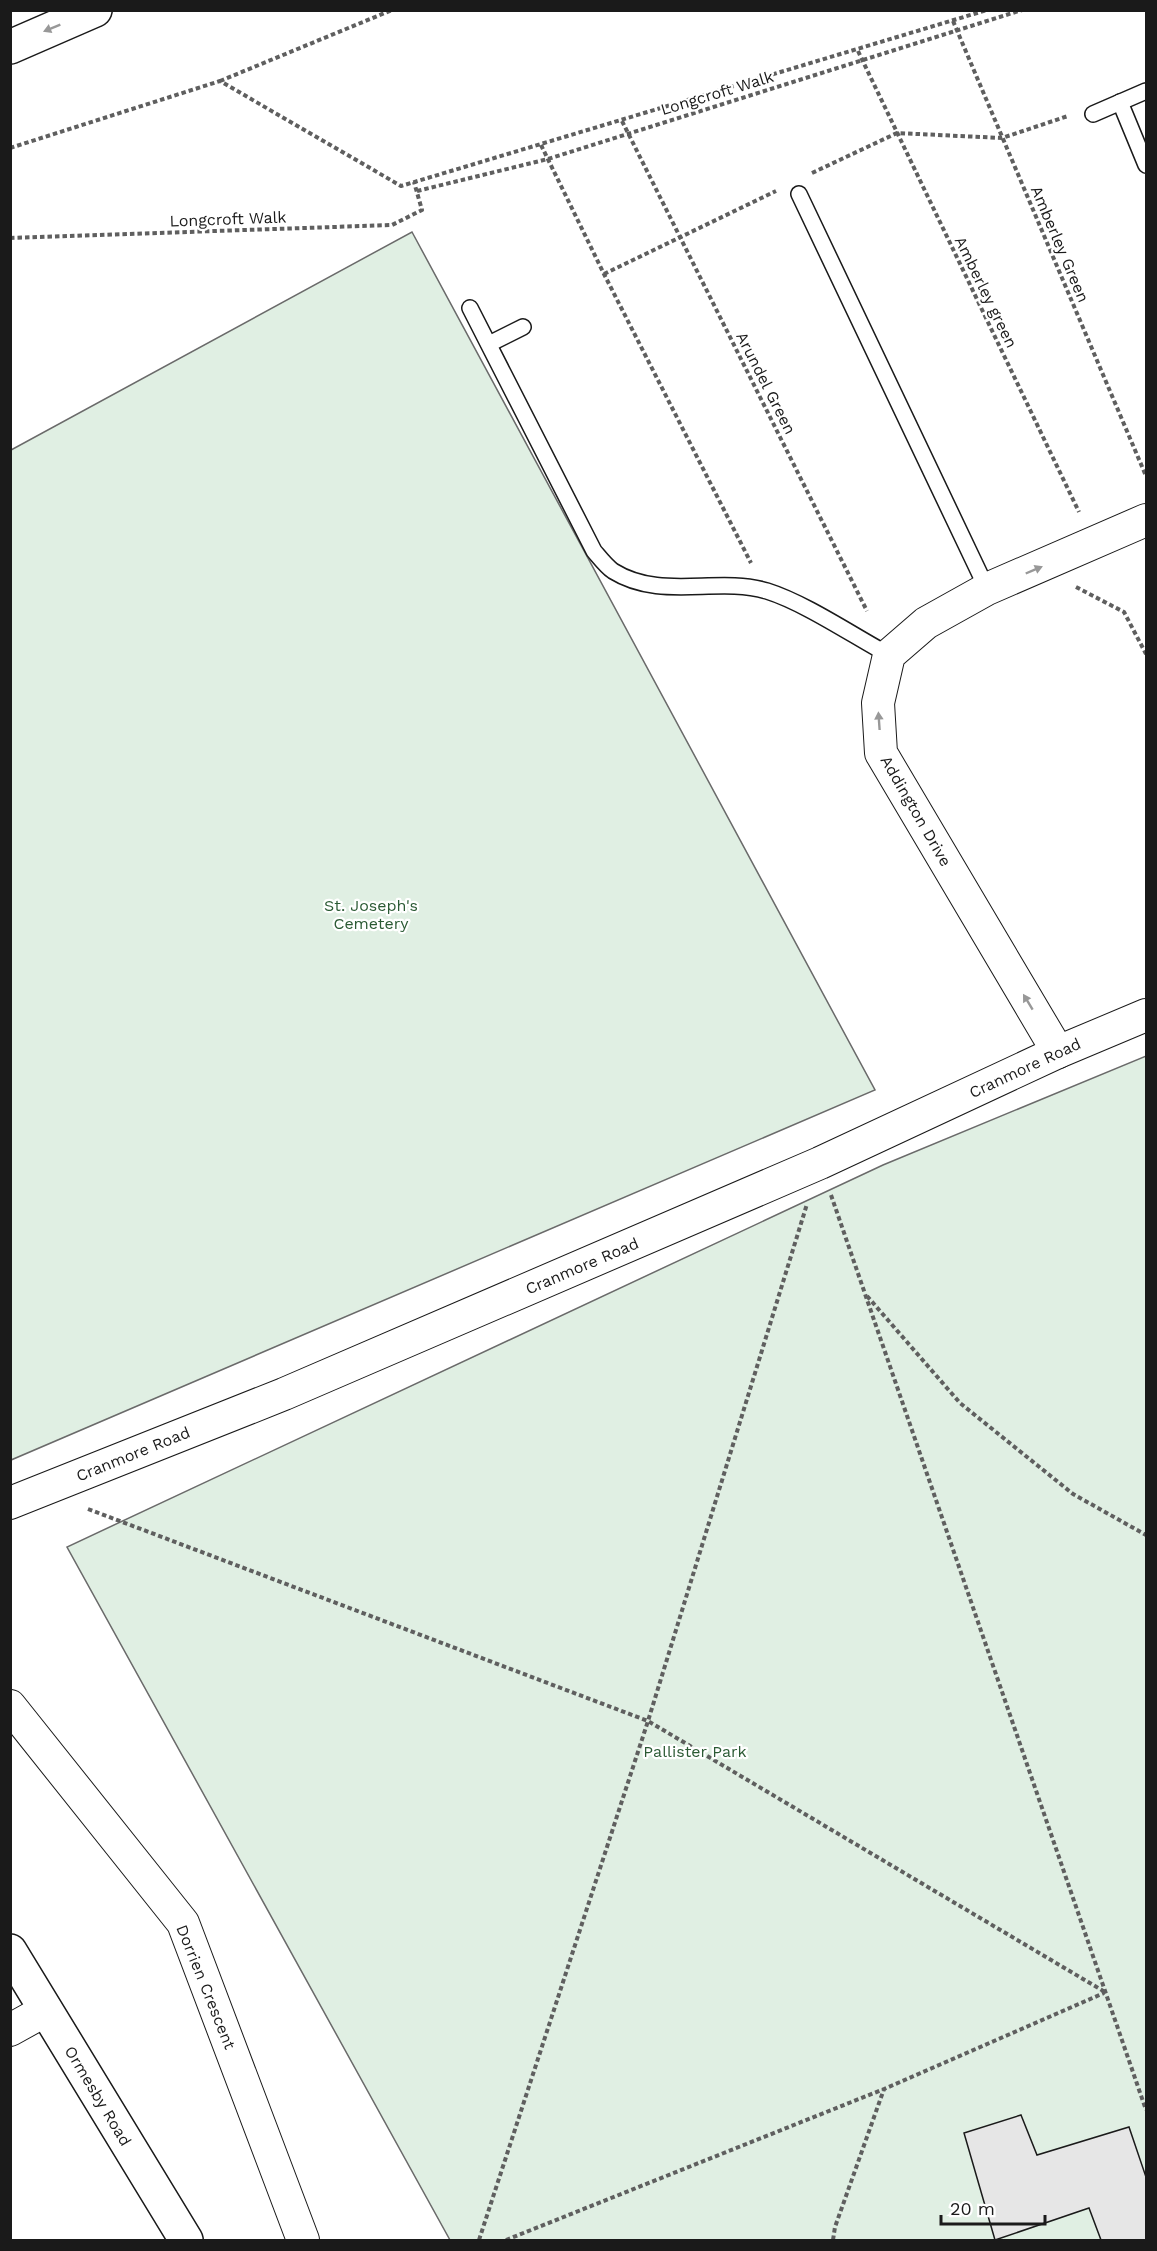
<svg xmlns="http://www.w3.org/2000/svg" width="1157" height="2251" font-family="'Work Sans',sans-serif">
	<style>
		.green { fill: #e0efe3; stroke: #6a6a6a; stroke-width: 1.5 }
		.building { fill: #e6e6e6; stroke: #1a1a1a; stroke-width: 1.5 }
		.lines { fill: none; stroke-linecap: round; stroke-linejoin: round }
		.lane-casing { stroke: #1a1a1a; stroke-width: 18 }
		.street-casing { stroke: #1a1a1a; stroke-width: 34 }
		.secondary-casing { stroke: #1a1a1a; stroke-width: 36 }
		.primary-casing { stroke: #1a1a1a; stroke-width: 36 }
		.path { stroke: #5f5f5f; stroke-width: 4; stroke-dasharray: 4.5 3; stroke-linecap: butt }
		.lane { stroke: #fff; stroke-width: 15 }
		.street { stroke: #fff; stroke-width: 32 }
		.secondary { stroke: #fff; stroke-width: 33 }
		.primary { stroke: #fff; stroke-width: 33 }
		.oneway { fill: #989898 }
		.labels { text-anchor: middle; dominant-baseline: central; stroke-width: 4.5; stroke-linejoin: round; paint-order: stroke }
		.street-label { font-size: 16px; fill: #1a1a1a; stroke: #fff }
		.park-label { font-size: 16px; fill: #2b5a34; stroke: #fff }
	</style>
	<rect width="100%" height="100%" fill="#fff"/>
	<g class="green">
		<polygon points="412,232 875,1090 11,1460 11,450"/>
		<polygon points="1146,1056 1146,2240 450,2240 67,1547 883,1165"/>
	</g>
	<polygon class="building" points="1021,2115 1037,2155 1129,2127 1146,2177 1146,2240 1101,2240 1089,2208 995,2240 964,2133"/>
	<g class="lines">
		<g class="lane-casing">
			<g id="lane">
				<polyline points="1120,102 1146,165"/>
				<polyline points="1093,114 1146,91"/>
				<polyline points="799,194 987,589"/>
				<path d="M470 308 594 551C600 558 606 566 613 571 661 601 717 576 767 591 805 603 852 635 889 655"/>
				<polyline points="489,344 523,327"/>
			</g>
		</g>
		<g class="street-casing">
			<g id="street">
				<polyline points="1058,1052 881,753 878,703 889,655 926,623 987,589 1146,520"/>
				<polyline points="10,1503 284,1394 820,1163 1058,1052 1146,1015"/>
				<polyline points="10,1706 183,1923 303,2240"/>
				<polyline points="10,2030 46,2010"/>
			</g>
		</g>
		<g class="secondary-casing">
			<polyline id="secondary" points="10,1951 186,2240"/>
		</g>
		<g class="primary-casing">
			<polyline id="primary" points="10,47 95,10"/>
		</g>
		<g class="path">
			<polyline points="953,21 1146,476"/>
			<polyline points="858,51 1079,512"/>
			<polyline points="220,81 392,10"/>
			<polyline points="622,121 867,611"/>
			<polyline points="541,145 604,274 751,563"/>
			<polyline points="10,148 220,81 401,186 987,10"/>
			<polyline points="812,173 897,133 1002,138 1068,116"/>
			<polyline points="417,191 548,159 1022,10"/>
			<polyline points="10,238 392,225 422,210 414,182"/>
			<polyline points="604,274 776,191"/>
			<polyline points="1076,587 1124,612 1146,654"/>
			<polyline points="831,1195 1146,2110"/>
			<polyline points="867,1296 960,1403 1073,1494 1146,1535"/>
			<polyline points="88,1509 648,1721 1105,1992"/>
			<polyline points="479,2240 648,1721 807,1204"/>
			<polyline points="506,2240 884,2089 1104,1993"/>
			<polyline points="833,2240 835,2227 884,2089"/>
		</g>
		<use href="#lane" class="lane"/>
		<use href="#street" class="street"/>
		<use href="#secondary" class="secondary"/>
		<use href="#primary" class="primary"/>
	</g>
	<defs><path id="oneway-solid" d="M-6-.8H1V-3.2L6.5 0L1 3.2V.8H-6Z" transform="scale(1.5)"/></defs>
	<g class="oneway">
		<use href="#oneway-solid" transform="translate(52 28) rotate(158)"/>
		<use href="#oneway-solid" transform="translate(1034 570) rotate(-23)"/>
		<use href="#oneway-solid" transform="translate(879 721) rotate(-94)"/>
		<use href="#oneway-solid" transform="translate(1028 1002) rotate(-121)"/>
	</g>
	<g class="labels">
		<g class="street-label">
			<text transform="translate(717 93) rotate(-17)">Longcroft Walk</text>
			<text transform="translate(228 219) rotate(-2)">Longcroft Walk</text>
			<text transform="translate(1060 244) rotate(67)">Amberley Green</text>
			<text transform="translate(986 292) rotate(64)">Amberley green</text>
			<text transform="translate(766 383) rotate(63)">Arundel Green</text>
			<text transform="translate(916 811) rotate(60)">Addington Drive</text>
			<text transform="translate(1025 1068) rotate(-25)">Cranmore Road</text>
			<text transform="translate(582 1266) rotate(-23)">Cranmore Road</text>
			<text transform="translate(133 1454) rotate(-22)">Cranmore Road</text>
			<text transform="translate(206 1987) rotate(68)">Dorrien Crescent</text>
			<text transform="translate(98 2096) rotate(59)">Ormesby Road</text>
		</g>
		<g class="park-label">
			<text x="371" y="905">St. Joseph's<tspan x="371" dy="18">Cemetery</tspan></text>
			<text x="695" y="1751">Pallister Park</text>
		</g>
	</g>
	<rect width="1157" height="2251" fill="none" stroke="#1a1a1a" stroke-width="24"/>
	<path d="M941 2215v9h104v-9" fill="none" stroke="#1a1a1a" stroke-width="3"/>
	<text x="950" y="2215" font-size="18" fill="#1a1a1a" stroke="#ffffff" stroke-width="4.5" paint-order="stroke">20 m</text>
</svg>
